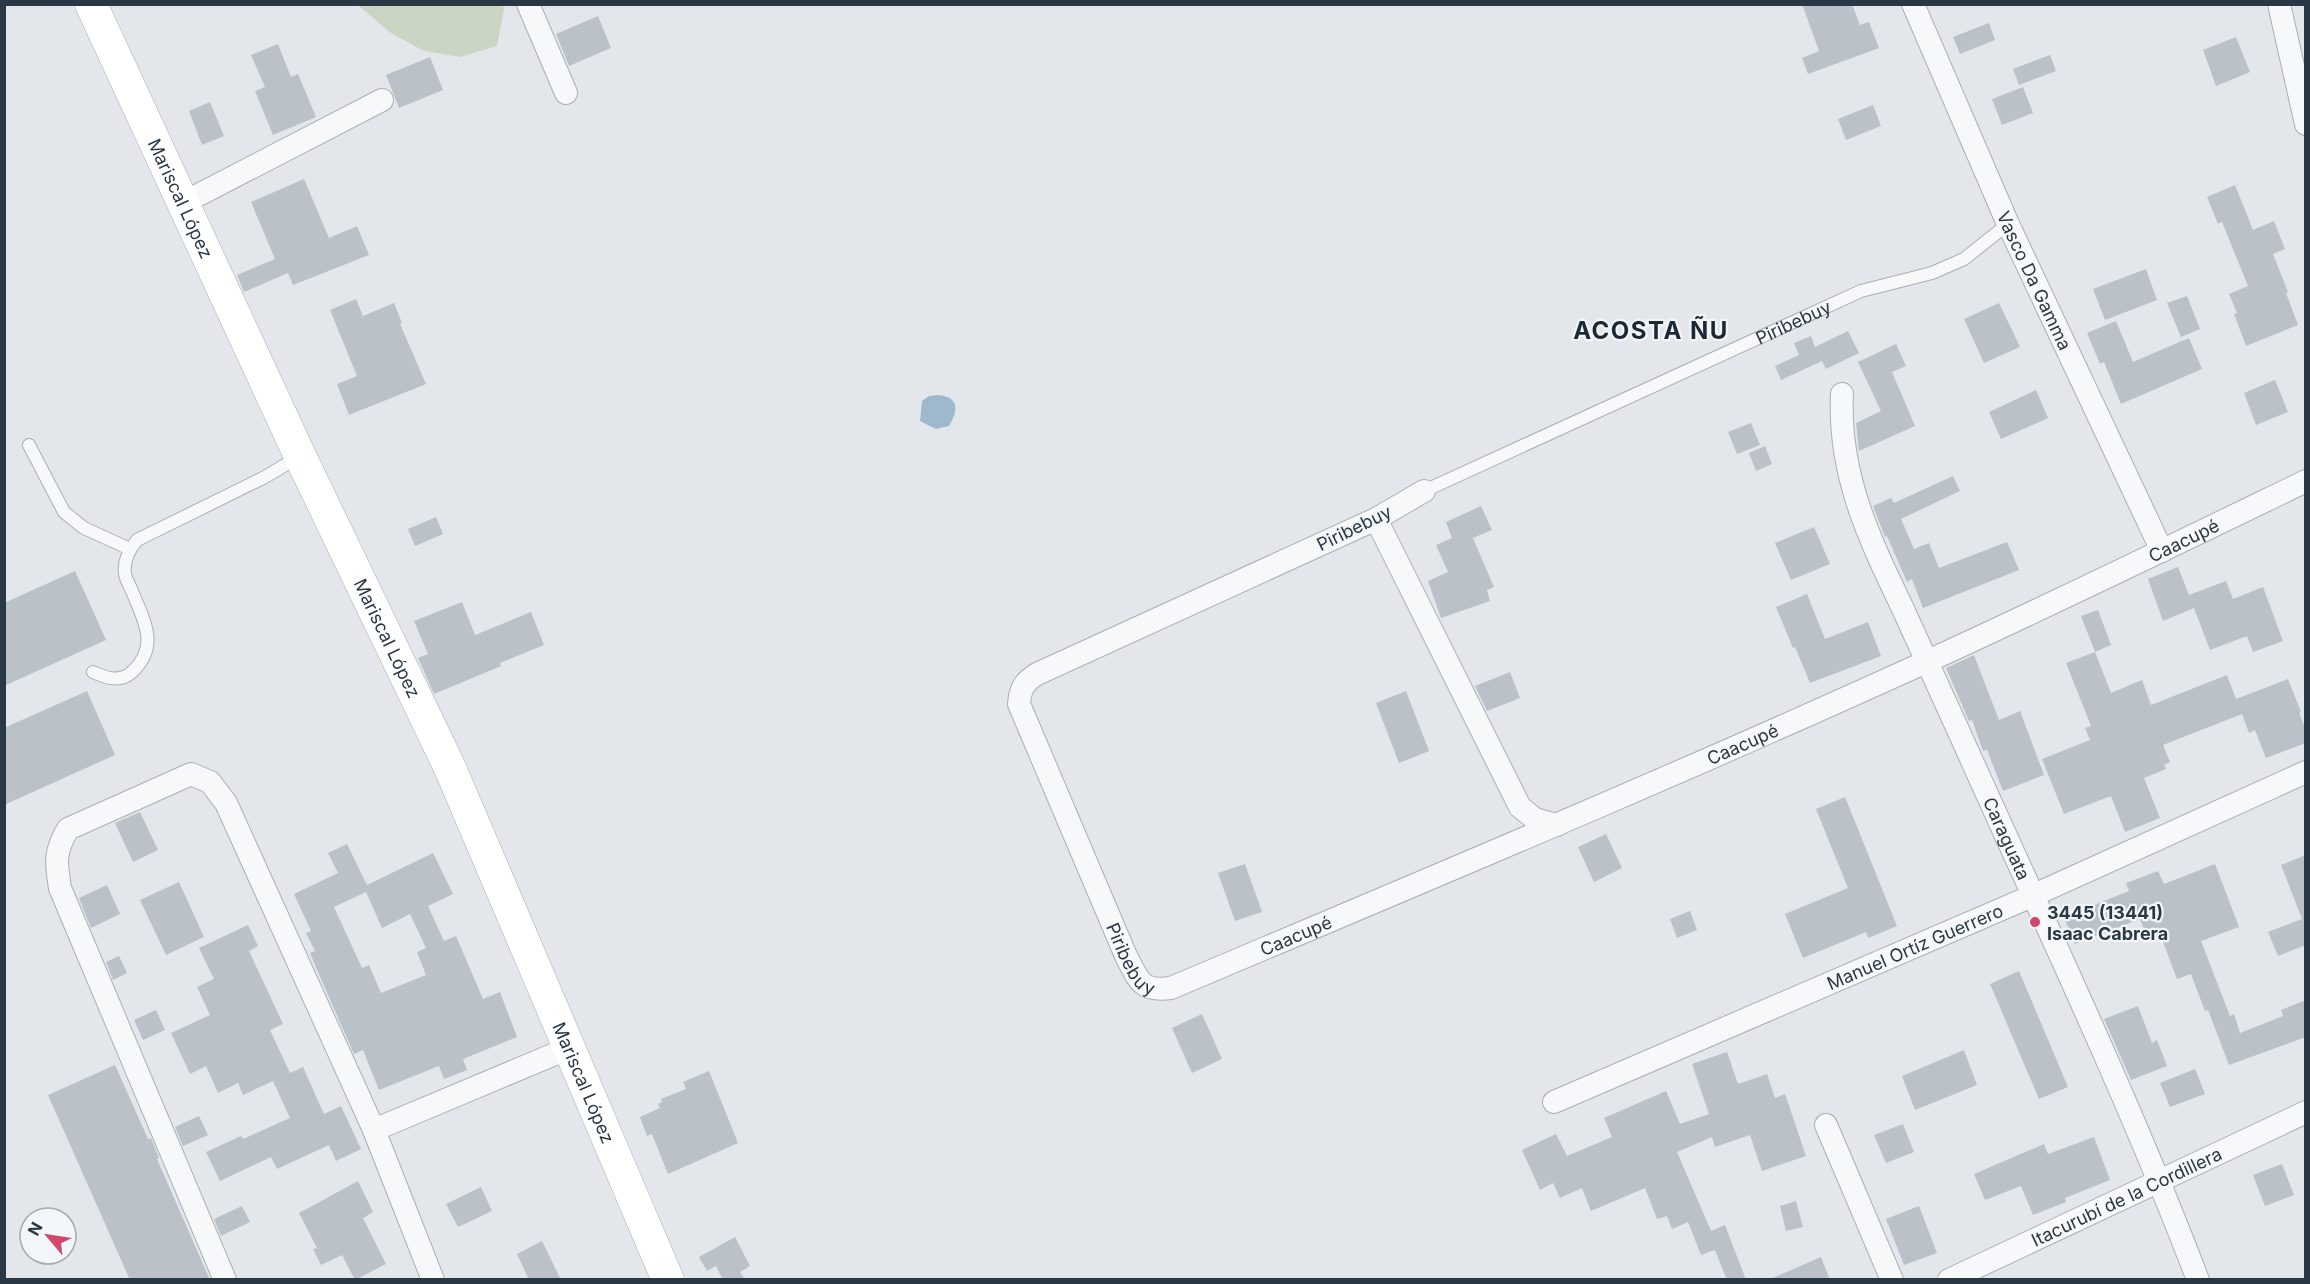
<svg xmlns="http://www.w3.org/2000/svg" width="2310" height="1284" font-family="Inter,sans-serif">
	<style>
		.green { fill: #cad5c4 }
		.water { fill: #9eb9cc }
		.building { fill: #bac1c9; fill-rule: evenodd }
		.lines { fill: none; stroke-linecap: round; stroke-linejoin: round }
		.lane-casing { stroke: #a8afb6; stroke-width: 14 }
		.street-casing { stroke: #a8afb6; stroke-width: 24 }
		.secondary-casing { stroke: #a8afb6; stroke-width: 33 }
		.lane { stroke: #f6f8f9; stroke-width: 12 }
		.street { stroke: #f6f8f9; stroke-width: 22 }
		.secondary { stroke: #fff; stroke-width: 32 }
		.poi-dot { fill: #d2476c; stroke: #f3f6f8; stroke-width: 2 }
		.labels { text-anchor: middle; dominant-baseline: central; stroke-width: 4.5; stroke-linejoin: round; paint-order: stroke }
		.street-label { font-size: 18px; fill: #2a3744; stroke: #f3f6f8 }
		.poi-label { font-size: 18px; font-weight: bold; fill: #2a3744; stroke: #f3f6f8; text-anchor: start }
		.district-label { font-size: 24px; font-weight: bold; letter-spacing: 1.5px; fill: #1c2835; stroke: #f3f6f8 }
	</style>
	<rect width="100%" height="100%" fill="#e3e7eb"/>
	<polygon class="green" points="502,4 504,9 497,46 460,57 424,51 391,33 358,5"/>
	<path class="water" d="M938 395C960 397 958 411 949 426L936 429 920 421 922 401 929 396Z"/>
	<g class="building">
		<polygon points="1802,4 1852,4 1860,25 1869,22 1879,48 1808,74 1802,58 1819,51"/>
		<polygon points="598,16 611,48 569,66 556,34"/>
		<polygon points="1989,23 1995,40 1960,54 1953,37"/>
		<polygon points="2236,37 2250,72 2216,86 2203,50"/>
		<polygon points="278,44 291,77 298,74 316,117 273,135 255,91 265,87 251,55"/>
		<polygon points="2050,55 2056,71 2019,85 2013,69"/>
		<polygon points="430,57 443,90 399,108 386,75"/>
		<polygon points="2023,87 2033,113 2002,125 1992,99"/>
		<polygon points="210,102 224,136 202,145 189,111"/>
		<polygon points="1873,105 1881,126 1846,140 1838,119"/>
		<polygon points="304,179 329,238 357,226 369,255 293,285 288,273 244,292 237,275 275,259 251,202"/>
		<polygon points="2235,185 2253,230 2274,221 2285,249 2273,254 2288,292 2286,293 2298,325 2246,346 2234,314 2237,313 2229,294 2248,286 2222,222 2218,224 2207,197"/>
		<polygon points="2146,269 2157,300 2105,320 2093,289"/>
		<polygon points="2187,296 2200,329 2181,337 2167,303"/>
		<polygon points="356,299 363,316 394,303 402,323 400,324 426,384 349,415 337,384 357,376 330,310"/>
		<polygon points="1999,303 2020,347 1984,363 1964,319"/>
		<polygon points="2116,321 2133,362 2189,338 2202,369 2121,404 2104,362 2100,364 2087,333"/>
		<polygon points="1848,331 1859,353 1826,369 1822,361 1781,380 1775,366 1799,355 1794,343 1811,336 1815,347"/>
		<polygon points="1896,344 1906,366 1892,372 1915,426 1859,451 1856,423 1881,411 1858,362"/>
		<polygon points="2275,380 2288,412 2256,425 2244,393"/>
		<polygon points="2036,390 2048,418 2001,439 1989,412"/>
		<polygon points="1751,423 1760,445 1737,454 1728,432"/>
		<polygon points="1765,446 1772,464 1756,471 1749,453"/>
		<polygon points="1953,476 1960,491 1901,519 1914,549 1929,543 1939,568 2007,542 2019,570 1923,608 1912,579 1907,582 1887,536 1885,537 1873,506 1891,498 1894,503"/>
		<polygon points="1481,506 1492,530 1473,538 1494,587 1487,590 1490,601 1441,618 1428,581 1448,572 1436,545 1452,538 1446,522"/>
		<polygon points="436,517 443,534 415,546 408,529"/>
		<polygon points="1814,527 1830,564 1791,580 1775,543"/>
		<polygon points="2178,567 2189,595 2226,581 2233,599 2263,587 2283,641 2253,652 2247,636 2210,650 2194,608 2163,621 2148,579"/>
		<polygon points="75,571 106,640 4,686 4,603"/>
		<polygon points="1807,594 1825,639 1868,622 1881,656 1810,683 1795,647 1793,648 1776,607"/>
		<polygon points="462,602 475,635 531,612 544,645 500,663 501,666 434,694 418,658 428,654 414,621"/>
		<polygon points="2098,610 2111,645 2095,652 2081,616"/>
		<polygon points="2095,652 2111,693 2142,680 2151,705 2227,675 2236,699 2288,679 2301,712 2299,713 2306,730 2306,743 2266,758 2255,730 2249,733 2242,714 2163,745 2170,762 2164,765 2166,769 2144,778 2160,818 2125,832 2111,796 2064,814 2042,759 2090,740 2085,728 2091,726 2066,663"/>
		<polygon points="1974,655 1999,720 2020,711 2044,775 2003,791 1987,750 1983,751 1972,720 1969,721 1946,668"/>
		<polygon points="1510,672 1520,698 1487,711 1475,686"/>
		<polygon points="87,691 115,755 4,805 4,728"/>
		<polygon points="1406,691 1429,751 1399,763 1376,703"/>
		<polygon points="1845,797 1897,926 1868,938 1866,932 1803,958 1785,914 1848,888 1816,809"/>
		<polygon points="140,812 158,850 133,862 115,823"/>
		<polygon points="1606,834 1622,868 1594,882 1578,847"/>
		<path d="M347 844 367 885 433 853 453 894 428 906 444 941 456 936 483 999 500 992 517 1037 463 1059 467 1070 444 1079 439 1066 379 1090 363 1050 354 1054 321 979 310 953 315 951 306 933 311 931 294 894 338 873 328 853ZM366 892 382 928 410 914 426 948 417 952 426 975 381 993 369 965 362 968 334 907Z"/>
		<polygon points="2306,855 2306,945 2278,956 2268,932 2302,919 2281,865"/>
		<polygon points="1245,864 1262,912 1235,921 1218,873"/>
		<polygon points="2215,864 2239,927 2201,941 2230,1016 2234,1014 2240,1033 2283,1016 2281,1010 2306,1000 2306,1037 2229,1065 2208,1010 2205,1011 2191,974 2177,979 2160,934 2148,939 2140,919 2075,944 2064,917 2129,891 2126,883 2158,871 2164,884"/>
		<polygon points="179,882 204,937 166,955 140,900"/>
		<polygon points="107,885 120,914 91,928 79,898"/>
		<polygon points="1690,911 1697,930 1677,938 1670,919"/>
		<polygon points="248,925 258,946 249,951 283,1024 270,1030 290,1073 303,1067 324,1114 341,1106 361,1149 336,1161 329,1145 277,1169 271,1157 220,1181 206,1152 241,1136 243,1139 290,1118 273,1081 243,1095 238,1083 218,1093 206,1066 190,1074 171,1033 210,1015 197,987 214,979 199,948"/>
		<polygon points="119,956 127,973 113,980 106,962"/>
		<polygon points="2019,971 2068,1087 2039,1099 1990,984"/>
		<polygon points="2138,1006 2152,1043 2157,1040 2167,1066 2131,1080 2104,1019"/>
		<polygon points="156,1010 165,1030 143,1040 134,1020"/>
		<polygon points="1202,1014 1222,1059 1192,1073 1172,1028"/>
		<polygon points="1964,1050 1977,1085 1915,1110 1902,1076"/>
		<polygon points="1727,1052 1738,1084 1767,1074 1775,1098 1785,1094 1806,1156 1762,1171 1750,1135 1715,1147 1712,1137 1677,1152 1711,1231 1725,1225 1746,1280 1727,1280 1715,1250 1701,1255 1688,1222 1672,1229 1667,1216 1657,1219 1645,1188 1591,1211 1582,1188 1560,1198 1553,1183 1540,1190 1522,1150 1556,1134 1567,1156 1612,1137 1604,1118 1666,1091 1680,1124 1709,1114 1692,1064"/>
		<polygon points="115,1065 148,1139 151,1138 159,1158 157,1159 210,1280 130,1280 48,1095"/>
		<polygon points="2195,1069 2205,1094 2170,1107 2160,1083"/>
		<polygon points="709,1071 738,1143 668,1174 652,1134 647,1136 640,1117 660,1108 658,1104 662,1102 661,1099 686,1089 683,1082"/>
		<polygon points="199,1116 208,1135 183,1146 175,1127"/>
		<polygon points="1903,1124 1914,1152 1886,1163 1874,1135"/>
		<polygon points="2094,1137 2110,1180 2065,1198 2066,1202 2033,1215 2021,1186 1985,1200 1974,1174 2044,1144 2048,1154"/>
		<polygon points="2282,1164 2294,1195 2265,1206 2253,1175"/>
		<polygon points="358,1181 373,1212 363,1218 386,1264 355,1280 342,1255 321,1265 313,1249 317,1248 299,1213"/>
		<polygon points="481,1187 492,1211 458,1227 446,1204"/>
		<polygon points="1796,1201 1803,1227 1786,1231 1780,1206"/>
		<polygon points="242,1206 250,1222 221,1236 214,1219"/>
		<polygon points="1919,1206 1937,1253 1904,1265 1886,1219"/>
		<polygon points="735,1237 750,1266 740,1272 745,1280 723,1280 716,1266 707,1271 699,1257"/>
		<polygon points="542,1241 561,1280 529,1280 517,1254"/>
		<polygon points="1821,1257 1830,1280 1768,1280"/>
	</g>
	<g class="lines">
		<g class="lane-casing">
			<g id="lane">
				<polyline points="29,445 64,512 84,528 130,549"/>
				<path id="s1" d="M1424 491 1861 291 1932 273 1964 259 2008 224"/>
				<path d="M93 672C106 678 120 683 132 672 160 646 144 621 132 591 130 586 126 580 125 574 123 561 129 550 137 540L265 477 300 456"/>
			</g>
		</g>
		<g class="street-casing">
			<g id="street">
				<polyline points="528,4 566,93"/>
				<path id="s2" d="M1913 4 2008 224 2162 551"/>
				<polyline points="2279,4 2306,124"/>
				<polyline points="183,203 382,100"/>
				<path id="s3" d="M1842 394C1838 474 1869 538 1903 609 1922 650 1940 691 1959 732 2040 913 2127 1094 2198 1280"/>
				<path id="s4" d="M1424 491 1376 519 1037 674C1024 682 1020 689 1019 704L1126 956C1139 980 1140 992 1171 988 1424 881 1678 775 1928 661 2055 603 2180 542 2306 481"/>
				<polyline points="1376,519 1520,807 1535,819 1557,825"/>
				<path id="s5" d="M1554 1102 2032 896 2306 772"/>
				<polyline points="1826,1125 1892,1280"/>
				<polyline points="374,1130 569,1048"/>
				<path d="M225 1280 60 888C56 863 54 852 68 829L191 774 210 782 226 803 374 1130 433 1280"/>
				<path id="s6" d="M1949 1280 2306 1112"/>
			</g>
		</g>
		<g class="secondary-casing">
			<g id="secondary">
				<path id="s7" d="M91 4 300 456 450 768 668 1280"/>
			</g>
		</g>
		<use href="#lane" class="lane"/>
		<use href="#street" class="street"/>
		<use href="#secondary" class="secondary"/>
	</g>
	<circle class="poi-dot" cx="2035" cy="922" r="6"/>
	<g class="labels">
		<g class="street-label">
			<text stroke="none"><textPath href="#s7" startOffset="214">Mariscal López</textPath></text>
			<text stroke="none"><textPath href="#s2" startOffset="302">Vasco Da Gamma</textPath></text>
			<text stroke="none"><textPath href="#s1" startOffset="406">Piribebuy</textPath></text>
			<text transform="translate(1354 528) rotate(-26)">Piribebuy</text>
			<text stroke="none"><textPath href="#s4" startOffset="1908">Caacupé</textPath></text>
			<text stroke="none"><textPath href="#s7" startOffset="700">Mariscal López</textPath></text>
			<text stroke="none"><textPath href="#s4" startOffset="1422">Caacupé</textPath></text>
			<text stroke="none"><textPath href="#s3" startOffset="478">Caraguata</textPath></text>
			<text stroke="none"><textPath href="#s4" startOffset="936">Caacupé</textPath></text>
			<text stroke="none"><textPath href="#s5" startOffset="393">Manuel Ortíz Guerrero</textPath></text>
			<text stroke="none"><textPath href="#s4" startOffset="744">Piribebuy</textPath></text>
			<text stroke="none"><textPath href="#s7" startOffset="1186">Mariscal López</textPath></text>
			<text stroke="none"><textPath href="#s6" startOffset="196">Itacurubí de la Cordillera</textPath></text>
		</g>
		<g class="poi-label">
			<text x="2047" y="912">3445 (13441)<tspan x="2047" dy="21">Isaac Cabrera</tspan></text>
		</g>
		<g class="district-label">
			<text x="1651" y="330">ACOSTA ÑU</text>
		</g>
	</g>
	<rect width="2310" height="1284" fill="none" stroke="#2a3744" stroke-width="12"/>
	<g transform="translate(48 1236) rotate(299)"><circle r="28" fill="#f3f6f8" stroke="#a3aab0" stroke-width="1.5"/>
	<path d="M0-4.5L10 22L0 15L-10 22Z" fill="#d2476c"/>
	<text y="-9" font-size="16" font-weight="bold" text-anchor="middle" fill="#2a3744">N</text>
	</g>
</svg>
